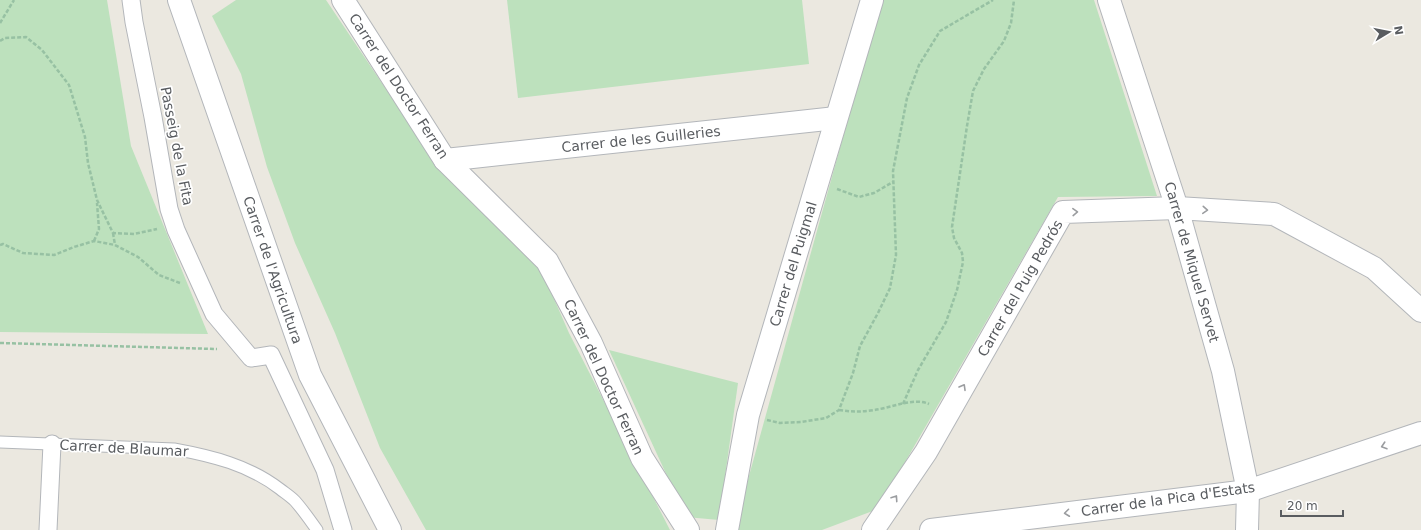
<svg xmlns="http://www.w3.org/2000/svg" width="1421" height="530" font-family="'DejaVu Sans',sans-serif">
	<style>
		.green { fill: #bde1bd }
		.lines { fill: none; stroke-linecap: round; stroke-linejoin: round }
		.service-casing { stroke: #b3b6ba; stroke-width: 13 }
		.pedestrian-casing { stroke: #b3b6ba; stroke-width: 19 }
		.minor-casing { stroke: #b3b6ba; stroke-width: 24 }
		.tertiary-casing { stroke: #b3b6ba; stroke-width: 24 }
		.path { stroke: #97c1a3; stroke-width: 2.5; stroke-dasharray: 4 2; stroke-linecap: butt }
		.service { stroke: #fff; stroke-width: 11 }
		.pedestrian { stroke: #fff; stroke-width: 17 }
		.minor { stroke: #fff; stroke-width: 22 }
		.tertiary { stroke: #fff; stroke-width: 22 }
		.oneway { stroke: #9b9da0 }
		.labels { text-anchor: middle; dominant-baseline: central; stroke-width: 3.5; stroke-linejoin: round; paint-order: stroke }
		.street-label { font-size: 14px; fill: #595c60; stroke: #fff }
	</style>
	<rect width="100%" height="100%" fill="#ebe8e0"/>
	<g class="green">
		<polygon points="0,0 107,0 131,146 208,334 0,332"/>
		<polygon points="236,0 326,0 437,165 541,269 569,333 670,530 426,530 380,448 335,333 295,243 267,167 241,74 212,16"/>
		<polygon points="507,0 802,0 809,64 518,98"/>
		<polygon points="881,0 1094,0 1157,196 1058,197 878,509 822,530 734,530"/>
		<polygon points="609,350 738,383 719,520 686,517"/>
	</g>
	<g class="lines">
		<g class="service-casing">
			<path id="service" d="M0 442 174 449C212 456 249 465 280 489 285 493 290 496 295 501 303 510 310 520 317 530"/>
		</g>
		<g class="pedestrian-casing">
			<g id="pedestrian">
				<polyline points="131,0 134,22 153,117 169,209 176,230 214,314 251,358 271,355 325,470 343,530"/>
				<polyline points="48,530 52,444"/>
			</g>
		</g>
		<g class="minor-casing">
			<g id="minor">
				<polyline points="343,0 445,160 547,261 591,343 642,458 688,530"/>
				<polyline points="1109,0 1177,208 1223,371 1248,491 1247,530"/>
				<polyline points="445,160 836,118"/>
				<polyline points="727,530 748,415 872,0"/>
				<polyline points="873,530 926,452 1063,212 1177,208 1274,214 1374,268 1421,311"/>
				<polyline points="931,530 1248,491 1421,433"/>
			</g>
		</g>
		<g class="tertiary-casing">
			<polyline id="tertiary" points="179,0 310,375 390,530"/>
		</g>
		<g class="path">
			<polyline points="0,23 14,0"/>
			<polyline points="0,41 5,38 26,37 42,50 69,85 85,137 88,163 97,200 113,233 134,234 157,229"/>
			<polyline points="837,189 859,197 874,193 893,182"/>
			<polyline points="113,233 115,245"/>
			<polyline points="94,241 99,229 97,203"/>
			<polyline points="0,245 3,244 23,253 54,255 74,247 94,241 115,245 138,257 159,275 180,283"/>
			<polyline points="0,343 217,349"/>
			<polyline points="903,404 918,370 946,322 957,290 963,262 962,253 954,238 952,227 967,126 973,91 984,69 1004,41 1011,23 1014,0"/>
			<path d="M839 410C851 412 862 412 874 410 891 408 913 397 929 404"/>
			<polyline points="767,420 780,423 801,422 826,418 839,410 853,373 860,346 878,313 890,288 896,255 893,171 907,98 919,65 940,31 993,0"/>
		</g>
		<use href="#service" class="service"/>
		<use href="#pedestrian" class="pedestrian"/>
		<use href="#minor" class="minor"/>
		<use href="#tertiary" class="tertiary"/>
	</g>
	<defs><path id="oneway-chevron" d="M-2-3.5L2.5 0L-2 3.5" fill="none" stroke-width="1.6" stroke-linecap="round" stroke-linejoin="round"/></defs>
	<g class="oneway">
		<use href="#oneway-chevron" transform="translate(1205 210) rotate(4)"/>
		<use href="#oneway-chevron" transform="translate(1075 212) rotate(-2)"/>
		<use href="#oneway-chevron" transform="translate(963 387) rotate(-60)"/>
		<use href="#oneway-chevron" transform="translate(1384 446) rotate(162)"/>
		<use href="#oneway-chevron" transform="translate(895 498) rotate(-56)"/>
		<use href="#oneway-chevron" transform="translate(1067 513) rotate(173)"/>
	</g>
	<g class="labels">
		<g class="street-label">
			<text transform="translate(399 86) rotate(57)">Carrer del Doctor Ferran</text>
			<text transform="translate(641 139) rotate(-6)">Carrer de les Guilleries</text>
			<text transform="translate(177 146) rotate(79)">Passeig de la Fita</text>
			<text transform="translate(1192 262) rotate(74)">Carrer de Miquel Servet</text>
			<text transform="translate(793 264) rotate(-73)">Carrer del Puigmal</text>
			<text transform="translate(273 270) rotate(71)">Carrer de l'Agricultura</text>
			<text transform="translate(1020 288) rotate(-60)">Carrer del Puig Pedrós</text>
			<text transform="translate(604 377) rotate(65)">Carrer del Doctor Ferran</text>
			<text transform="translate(124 448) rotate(3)">Carrer de Blaumar</text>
			<text transform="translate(1168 499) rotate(-8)">Carrer de la Pica d'Estats</text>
		</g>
	</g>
	<g transform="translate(1389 32) rotate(80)" stroke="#ffffff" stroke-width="3" paint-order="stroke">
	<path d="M0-3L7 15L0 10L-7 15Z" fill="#595c60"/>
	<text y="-6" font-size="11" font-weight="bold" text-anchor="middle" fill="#595c60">N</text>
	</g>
	<path d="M1281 510v6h62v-6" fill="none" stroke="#595c60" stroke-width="2"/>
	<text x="1287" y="510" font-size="12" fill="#595c60" stroke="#ffffff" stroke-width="3" paint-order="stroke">20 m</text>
</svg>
